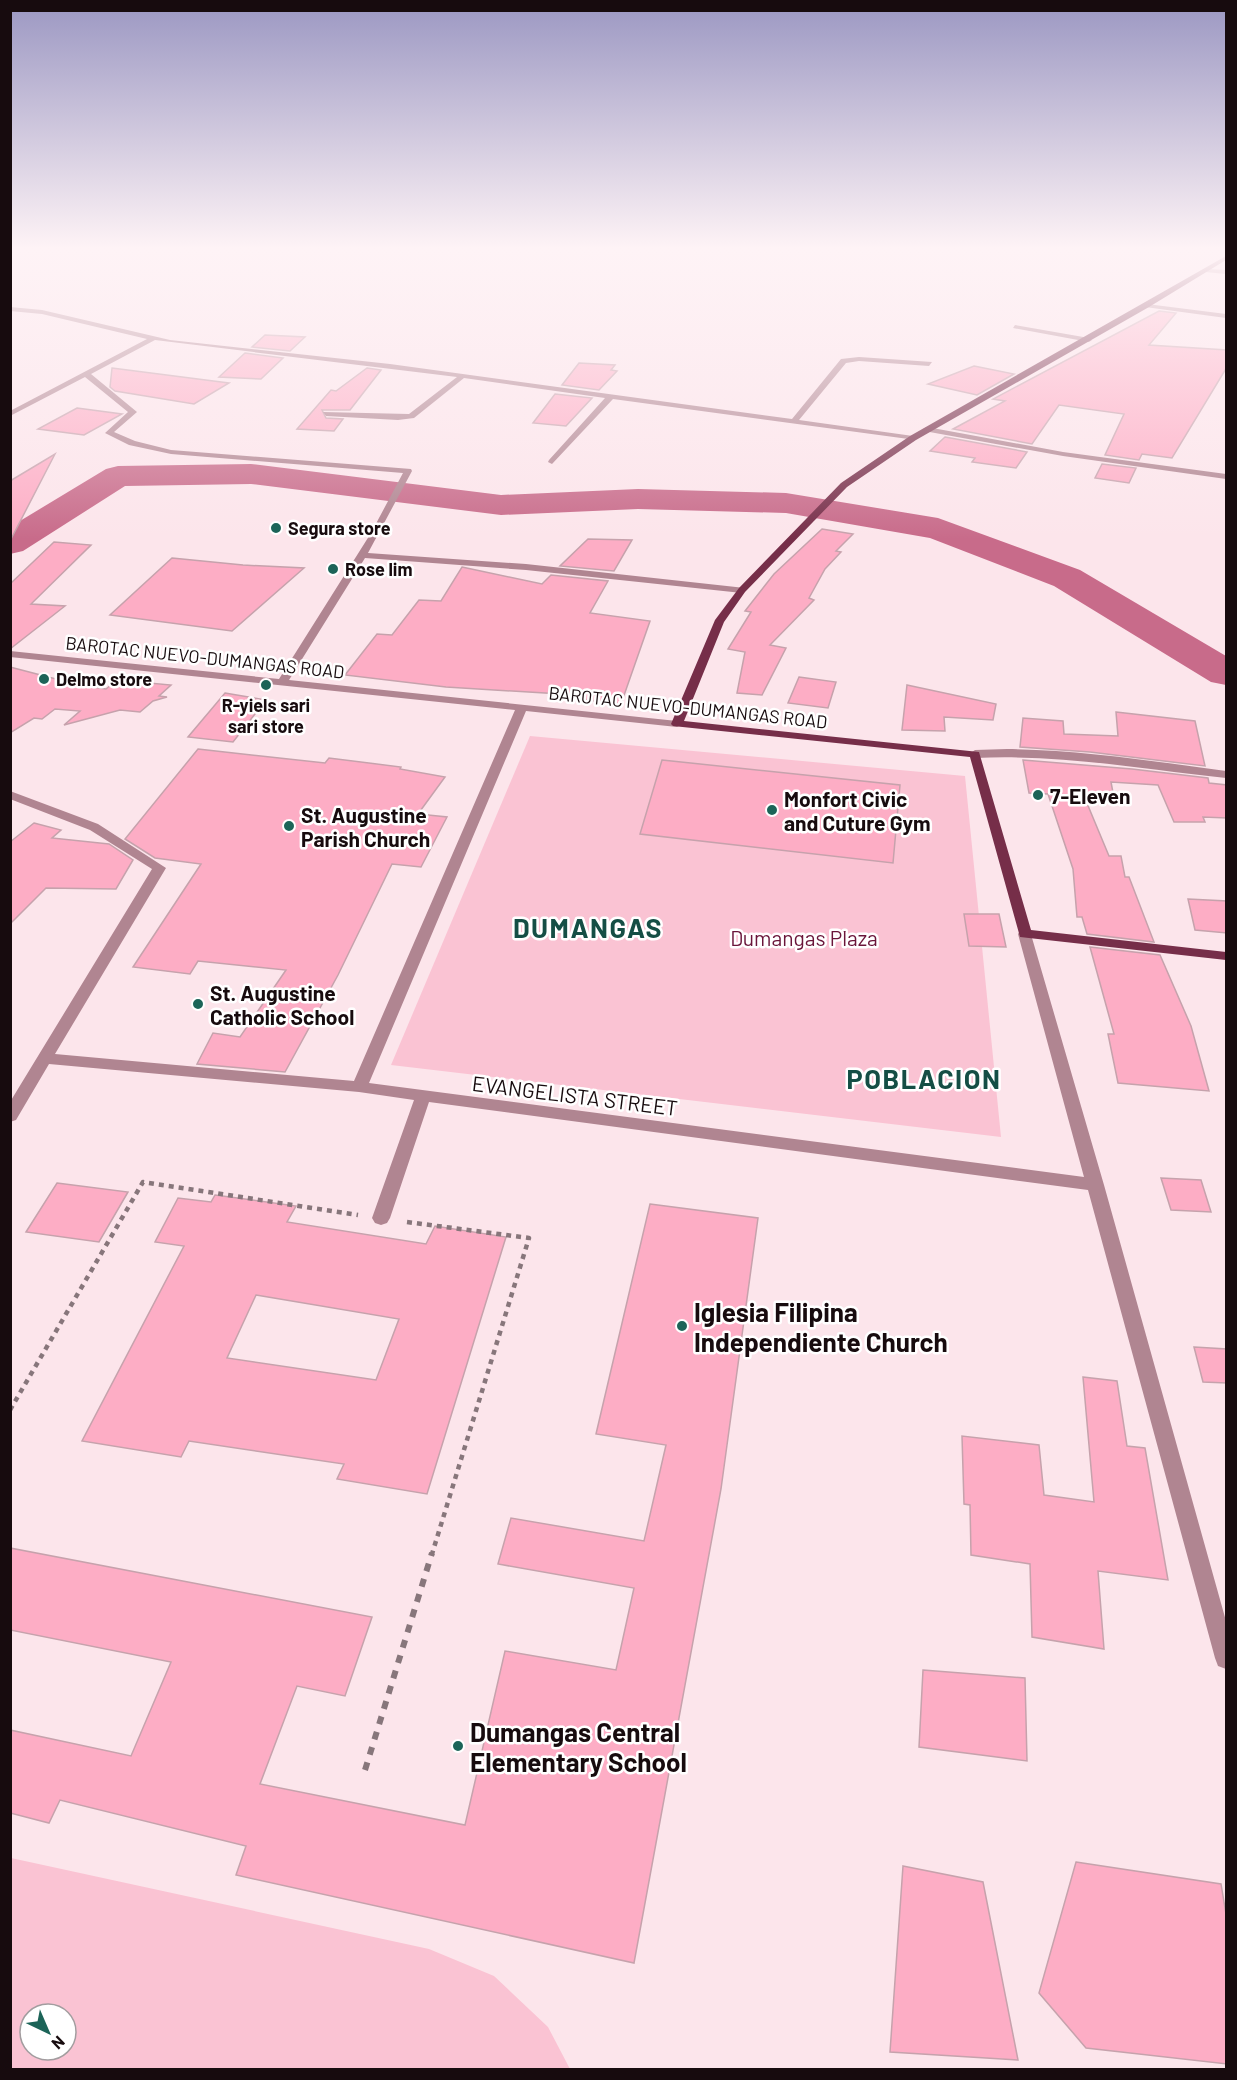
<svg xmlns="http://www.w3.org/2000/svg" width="1237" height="2080" font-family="Barlow,sans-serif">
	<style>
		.green { fill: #fac3d3; fill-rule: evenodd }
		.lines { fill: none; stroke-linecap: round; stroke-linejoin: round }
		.river { fill: #c86b8a; fill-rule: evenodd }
		.building { fill: #fdadc5; stroke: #c6a2ac; stroke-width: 1.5; fill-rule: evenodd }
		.path-far1 { stroke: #87767b; stroke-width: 4.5; stroke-dasharray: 5 5; stroke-linecap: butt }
		.path { stroke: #87767b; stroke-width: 6; stroke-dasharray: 8 8; stroke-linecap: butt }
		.minor { fill: #b08591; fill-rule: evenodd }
		.major { fill: #762e49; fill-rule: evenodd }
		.poi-dot { fill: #1c6458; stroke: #fff; stroke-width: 2 }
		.labels { text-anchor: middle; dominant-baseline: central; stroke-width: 5; stroke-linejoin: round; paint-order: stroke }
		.far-poi-label { font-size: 18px; font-weight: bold; fill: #170b0e; stroke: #fff; text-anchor: start }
		.far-street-label { font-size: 18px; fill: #170b0e; stroke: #fff }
		.poi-label { font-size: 21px; font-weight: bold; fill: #170b0e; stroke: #fff; text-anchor: start }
		.park-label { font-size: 21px; fill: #6a153a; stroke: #fff }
		.street-label { font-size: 21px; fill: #170b0e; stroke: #fff }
		.near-poi-label { font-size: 26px; font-weight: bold; fill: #170b0e; stroke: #fff; text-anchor: start }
		.district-label { font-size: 27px; font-weight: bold; letter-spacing: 1.5px; fill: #154e45; stroke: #fff }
	</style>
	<rect width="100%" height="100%" fill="#fce5eb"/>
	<g class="green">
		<polygon points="530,736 965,776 1001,1137 391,1065"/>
		<path d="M11 1858 429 1949 494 1976 548 2027 570 2069H11ZM30 2014H66V2050H30Z"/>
	</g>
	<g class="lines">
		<polygon class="river" points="251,464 501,495 638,489 786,493 938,518 1080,570 1226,656 1226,685 1211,682 1054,586 930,538 786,513 638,509 501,515 251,484 125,486 23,551 10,554 10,527 106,469 118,466"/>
	</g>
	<g class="building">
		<polygon points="1159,311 1176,313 1149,345 1227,350 1227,367 1172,458 1142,454 1139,460 1105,455 1124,414 1059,405 1032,444 953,429 1005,401 993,399"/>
		<polygon points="265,335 305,337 290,351 252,347"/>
		<polygon points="245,353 283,358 261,379 219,377"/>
		<polygon points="579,363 615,365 611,370 617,371 599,390 562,385"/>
		<polygon points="974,366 1014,374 977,395 928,384"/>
		<polygon points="112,368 229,383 194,404 115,391 110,387"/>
		<polygon points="367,368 381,370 350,410 322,410 326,418 343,419 334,431 297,429 331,390 336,391"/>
		<polygon points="555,394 592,398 566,426 533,423"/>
		<polygon points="77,408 122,414 84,435 38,429"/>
		<polygon points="945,437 1027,452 1016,468 972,462 975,458 930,451"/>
		<polygon points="55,454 10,541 10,481"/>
		<polygon points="1102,464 1136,468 1129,483 1095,478"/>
		<polygon points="822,529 853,534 836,551 841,552 825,569 809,598 814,600 770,645 786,648 762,695 737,693 745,652 728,649 751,612 745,611 774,574"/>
		<polygon points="588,539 632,540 614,571 560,566"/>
		<polygon points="54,542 91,545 31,604 65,606 10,649 10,584"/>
		<polygon points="172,558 243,565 304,568 232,631 110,615"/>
		<polygon points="462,567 542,584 551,575 608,581 590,613 650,621 621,704 560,697 561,694 446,687 345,675 377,634 392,635 419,600 441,601"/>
		<polygon points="10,667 79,685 106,689 117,680 171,685 159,696 167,697 153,701 140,712 120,710 64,725 80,711 55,709 42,719 34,718 10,733"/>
		<polygon points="799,677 836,682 828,708 788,703"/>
		<polygon points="907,685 996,704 993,720 944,717 945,731 902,730"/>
		<polygon points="225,693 266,700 233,742 188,737"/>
		<polygon points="1116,712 1195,721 1205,766 1090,752 1020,747 1023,718 1063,721 1064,734 1118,736"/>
		<polygon points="198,749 325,763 329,758 401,767 400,769 445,777 418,814 447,817 421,867 392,864 338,975 285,1072 197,1064 213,1033 240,1037 286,970 198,961 190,974 133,967 201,864 155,858 125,839"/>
		<polygon points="662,760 900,785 893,863 640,834"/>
		<polygon points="1023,760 1132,769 1208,778 1209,783 1227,785 1227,818 1203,817 1205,822 1174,822 1158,785 1111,782 1114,798 1084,796 1109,856 1121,856 1125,877 1129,877 1154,942 1087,934 1082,917 1077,917 1073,869 1048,794 1029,793"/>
		<polygon points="34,823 61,830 52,838 109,844 133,860 116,889 46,888 10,924 10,842"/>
		<polygon points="1188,899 1227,901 1227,933 1195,930"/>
		<polygon points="964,914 999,914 1006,947 969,946"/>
		<polygon points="1090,947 1160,955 1191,1026 1209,1091 1118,1083 1108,1034 1114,1034"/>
		<polygon points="1161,1178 1201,1180 1211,1212 1171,1210"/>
		<polygon points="57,1183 128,1192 99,1242 26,1232"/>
		<path d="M215 1195 296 1206 287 1222 426 1244 435 1226 506 1237 427 1494 337 1479 344 1464 189 1441 181 1457 82 1441 184 1246 155 1242 178 1198 211 1202ZM256 1295 399 1319 376 1380 227 1358Z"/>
		<polygon points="650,1204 758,1218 721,1489 634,1963 236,1875 246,1846 60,1800 49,1823 10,1813 10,1730 131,1756 171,1662 10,1630 10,1548 372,1617 345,1696 297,1686 260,1784 465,1825 505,1651 616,1670 634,1588 498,1564 511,1518 644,1541 666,1445 596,1434"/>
		<polygon points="1194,1347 1227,1349 1227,1383 1203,1382"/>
		<polygon points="1083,1377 1117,1381 1127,1446 1145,1448 1168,1580 1098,1571 1104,1649 1032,1637 1030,1564 971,1555 970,1505 964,1504 962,1436 1039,1445 1044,1495 1094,1502"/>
		<polygon points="923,1670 1025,1678 1027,1761 919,1747"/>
		<polygon points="1076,1862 1221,1884 1227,1920 1227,2064 1086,2048 1039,1993"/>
		<polygon points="903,1866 983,1882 1018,2060 890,2052"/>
	</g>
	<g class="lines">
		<g class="path-far1">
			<polyline points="407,1222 529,1238 432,1554"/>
			<polyline points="10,1410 143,1182 358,1215"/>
		</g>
		<polyline class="path" points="365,1770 432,1553"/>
		<g class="minor">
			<polygon points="1207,269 1226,270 1226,274 1205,272"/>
			<polygon points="1147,304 1226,314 1226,318 1145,307"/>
			<polygon points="10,307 42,310 170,340 390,364 792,419 841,359 859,357 932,362 929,366 859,361 846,363 799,420 913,436 916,436 916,440 613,399 552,464 548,462 549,460 605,398 464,378 414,418 398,420 326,416 323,412 409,414 457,377 155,340 91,374 137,412 114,432 135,441 171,450 411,469 412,471 368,553 526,564 745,588 745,592 742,593 526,570 365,558 289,680 677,721 683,724 677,727 526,711 369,1083 1084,1177 1018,934 1020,931 1030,931 1104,1185 1226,1621 1226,1669 1218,1666 1215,1658 1088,1190 429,1102 390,1218 387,1223 381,1225 375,1223 372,1218 414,1100 359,1092 49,1064 16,1120 10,1122 10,1102 152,869 90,830 10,799 10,791 98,824 166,868 55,1054 354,1081 515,710 10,657 10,651 279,679 371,533 403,473 171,454 129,445 105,433 128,412 85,377 10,416 10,411 147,339 42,314 10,311"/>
			<polygon points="1015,325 1089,338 1092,340 1089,342 1013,328"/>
			<polygon points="927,427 1063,452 1226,474 1226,479 1063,456 924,431 923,429"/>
			<path d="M1007 749C1081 750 1153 761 1226 771V778C1139 769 1064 754 975 758L969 754 975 750Z"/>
		</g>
		<polygon class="major" points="1226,256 1226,260 1149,307 916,440 847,487 745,592 724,622 684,721 979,752 1031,930 1226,952 1226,960 1020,937 970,757 673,726 671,724 715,620 739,588 841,483 910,436"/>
	</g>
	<linearGradient id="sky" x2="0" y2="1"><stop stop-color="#9b97c2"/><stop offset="0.46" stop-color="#fef3f6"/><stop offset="1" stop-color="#fef3f6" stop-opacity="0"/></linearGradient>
	<rect width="1237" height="539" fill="url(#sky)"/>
	<g class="poi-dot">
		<circle cx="276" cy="528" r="6"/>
		<circle cx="333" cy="569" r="6"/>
		<circle cx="44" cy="679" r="6"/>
		<circle cx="266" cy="685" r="6"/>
		<circle cx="1038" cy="795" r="6"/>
		<circle cx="772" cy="810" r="6"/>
		<circle cx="289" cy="826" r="6"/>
		<circle cx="198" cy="1004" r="6"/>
		<circle cx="682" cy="1326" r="6"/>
		<circle cx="458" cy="1746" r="6"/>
	</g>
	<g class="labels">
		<g class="far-poi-label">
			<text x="288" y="528">Segura store</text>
			<text x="345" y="569">Rose lim</text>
			<text x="56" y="679">Delmo store</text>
			<text x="266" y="705" text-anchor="middle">R-yiels sari<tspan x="266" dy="21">sari store</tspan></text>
		</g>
		<g class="far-street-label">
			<text transform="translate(205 657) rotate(6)">BAROTAC NUEVO-DUMANGAS ROAD</text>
			<text transform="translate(688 707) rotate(6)">BAROTAC NUEVO-DUMANGAS ROAD</text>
		</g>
		<g class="poi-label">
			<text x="1050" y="795">7-Eleven</text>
			<text x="784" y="798">Monfort Civic<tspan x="784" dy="24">and Cuture Gym</tspan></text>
			<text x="301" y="814">St. Augustine<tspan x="301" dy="24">Parish Church</tspan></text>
			<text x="210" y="992">St. Augustine<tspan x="210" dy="24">Catholic School</tspan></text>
		</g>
		<g class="park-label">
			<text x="804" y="937">Dumangas Plaza</text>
		</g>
		<g class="street-label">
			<text transform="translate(575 1095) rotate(7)">EVANGELISTA STREET</text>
		</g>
		<g class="near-poi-label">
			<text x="694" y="1311">Iglesia Filipina<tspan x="694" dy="30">Independiente Church</tspan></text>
			<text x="470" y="1731">Dumangas Central<tspan x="470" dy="30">Elementary School</tspan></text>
		</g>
		<g class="district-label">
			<text x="588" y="927">DUMANGAS</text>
			<text x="924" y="1078">POBLACION</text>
		</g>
	</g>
	<rect width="1237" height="2080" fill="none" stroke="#170b0e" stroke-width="24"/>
	<g transform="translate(48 2032) rotate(136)"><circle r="28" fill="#ffffff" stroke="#a29d9f" stroke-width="1.5"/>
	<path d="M0-4.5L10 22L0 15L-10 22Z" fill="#1c6458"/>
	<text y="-9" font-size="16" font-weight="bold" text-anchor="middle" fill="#170b0e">N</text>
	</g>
</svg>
